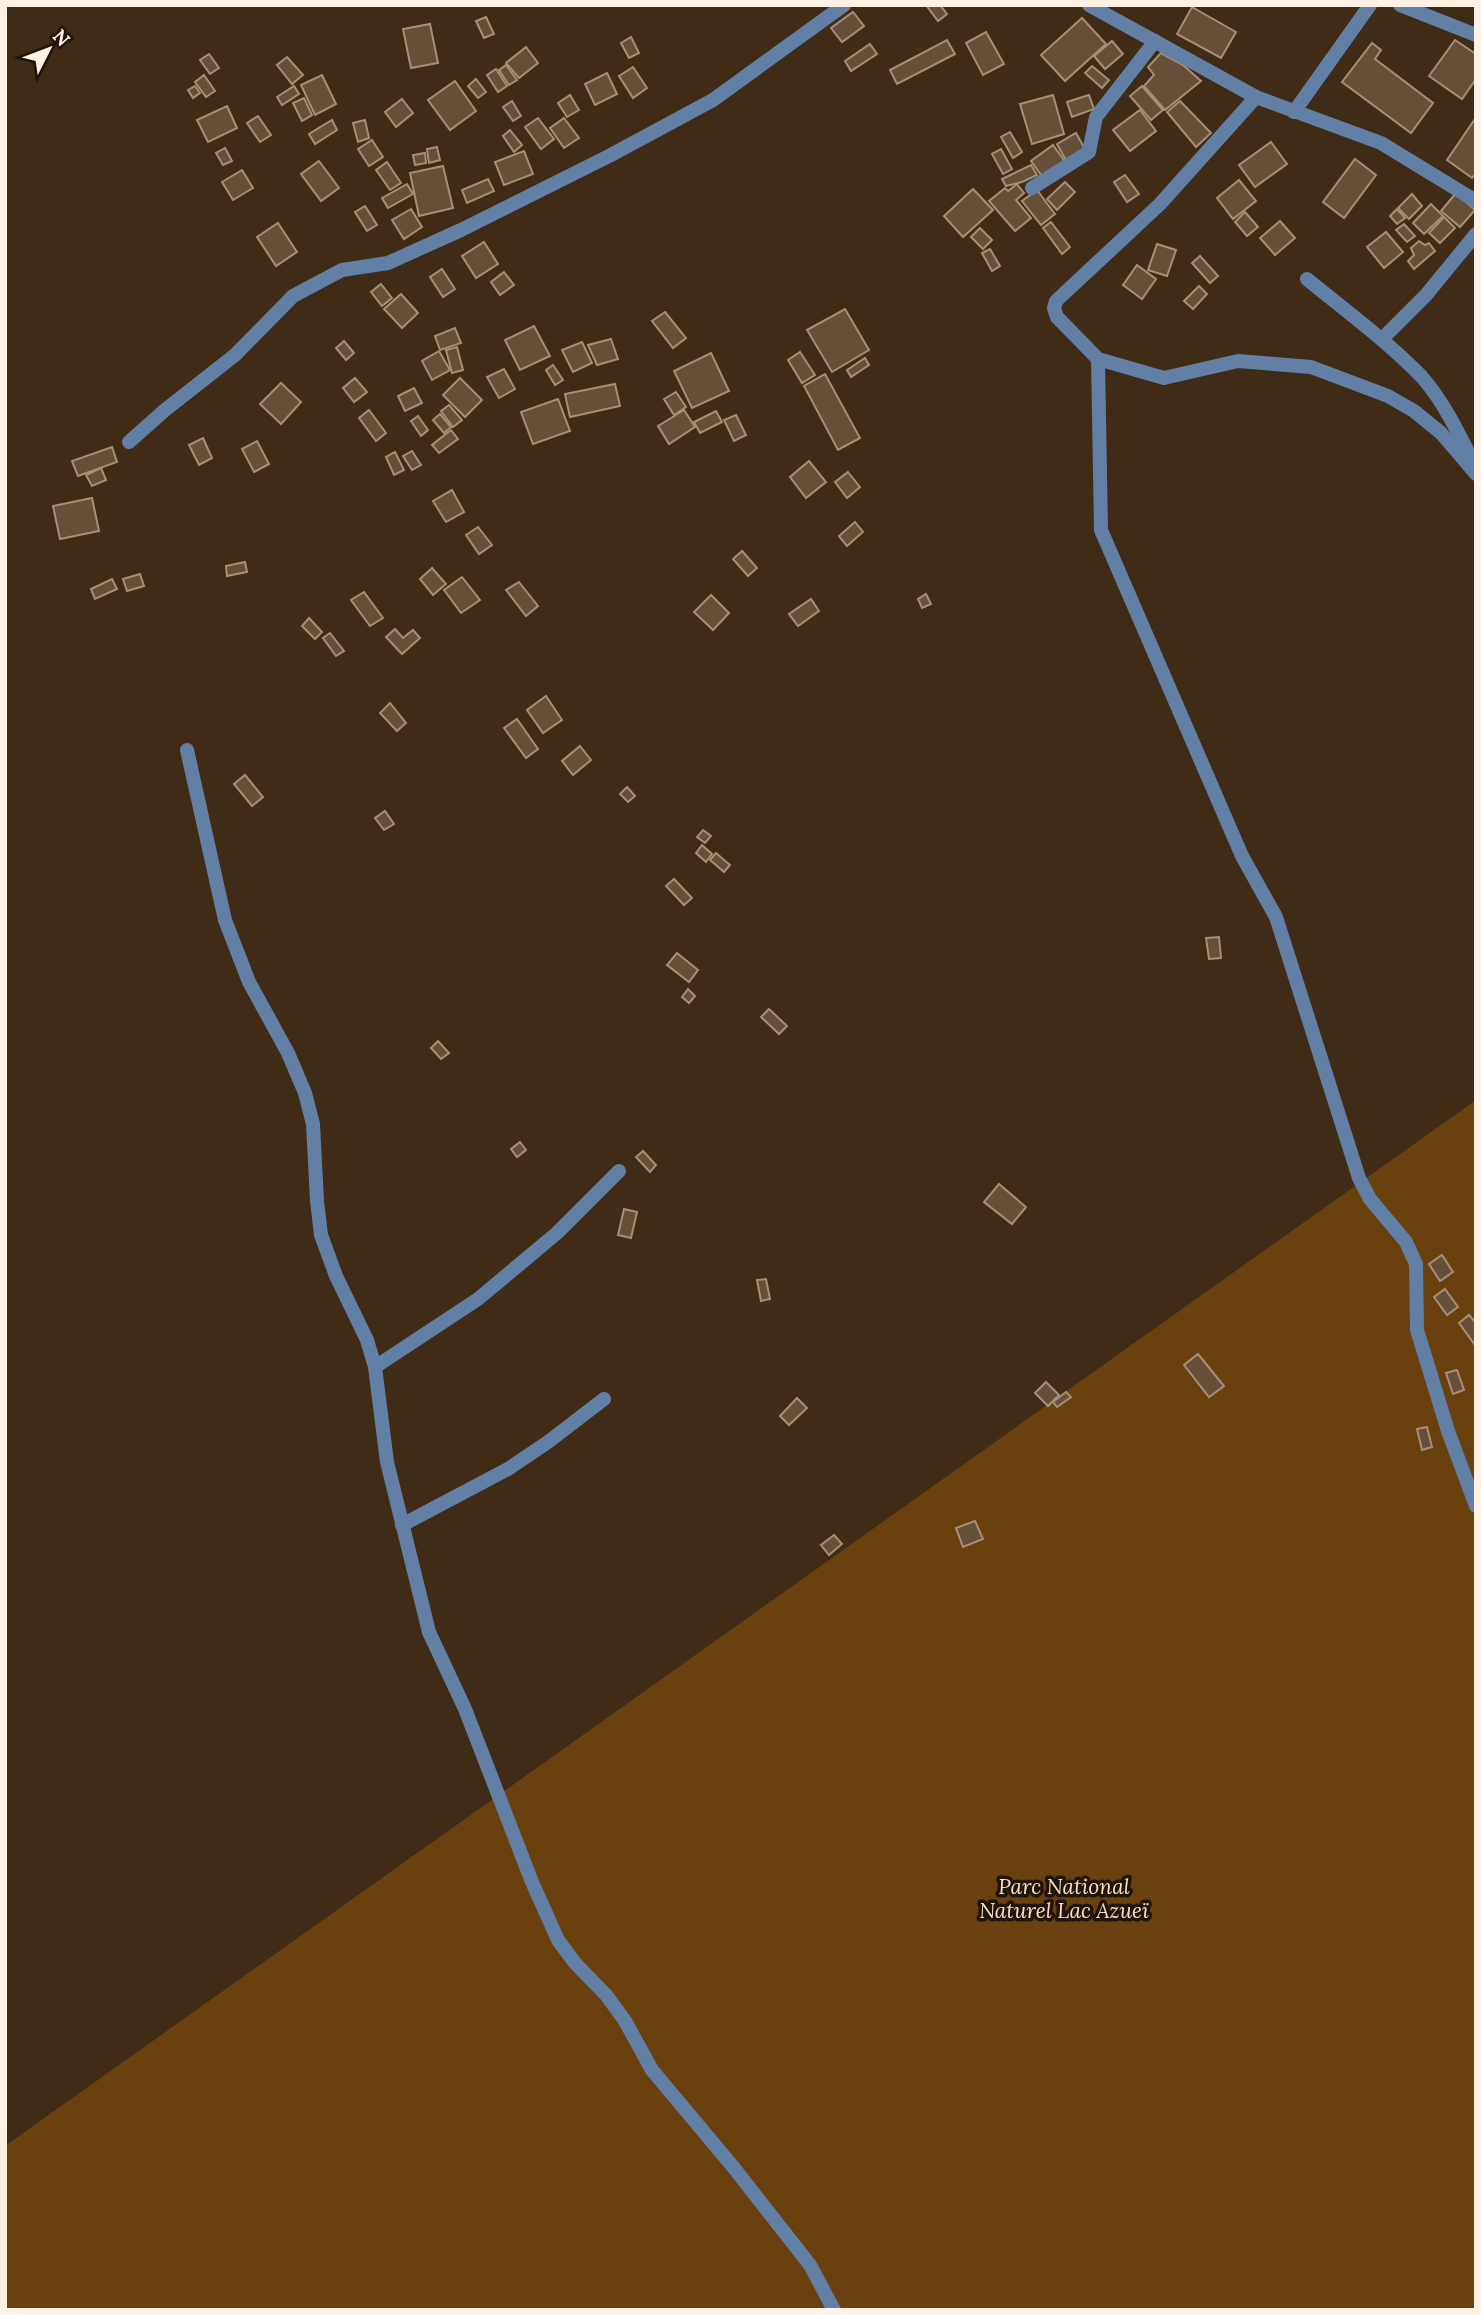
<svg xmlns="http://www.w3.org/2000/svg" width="1481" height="2315" font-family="Lora,serif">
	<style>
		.green { fill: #6b400f }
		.building { fill: #654f39; stroke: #a78e77; stroke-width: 2 }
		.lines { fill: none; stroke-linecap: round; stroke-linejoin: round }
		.minor { stroke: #627fa6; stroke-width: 14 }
		.labels { text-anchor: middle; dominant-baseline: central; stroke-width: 7; stroke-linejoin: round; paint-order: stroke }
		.park-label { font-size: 21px; font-style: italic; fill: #fcdec3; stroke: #1f150d }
	</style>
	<rect width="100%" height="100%" fill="#3f2b16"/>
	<polygon class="green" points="1476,1100 1476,2310 5,2310 5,2146"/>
	<g class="building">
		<polygon points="926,5 940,5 947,14 938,21"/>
		<polygon points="1192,7 1236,32 1221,58 1177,34"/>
		<polygon points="853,12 864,26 842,42 831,28"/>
		<polygon points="486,17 494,34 484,38 476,21"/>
		<polygon points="1082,18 1106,44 1065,81 1041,55"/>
		<polygon points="430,24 438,63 411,68 403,29"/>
		<polygon points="986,32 1004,64 983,75 966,43"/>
		<polygon points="631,37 639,53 629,58 621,43"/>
		<polygon points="947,40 955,54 897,84 890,70"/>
		<polygon points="1455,40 1476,54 1476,79 1462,99 1429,76"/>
		<polygon points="1112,41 1123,54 1105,69 1094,56"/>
		<polygon points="1372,43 1381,50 1375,59 1433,103 1411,133 1342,82"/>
		<polygon points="870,44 877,54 851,71 845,61"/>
		<polygon points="526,47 538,63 519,78 506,63"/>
		<polygon points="1161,53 1183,65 1201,81 1165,110 1144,86 1154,75 1148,67"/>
		<polygon points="209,54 219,68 210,74 200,60"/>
		<polygon points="287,57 303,75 292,84 277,65"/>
		<polygon points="506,65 517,80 509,85 499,70"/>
		<polygon points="1092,66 1109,80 1102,88 1085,73"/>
		<polygon points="633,67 647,88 633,98 619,76"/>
		<polygon points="496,69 507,86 498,92 487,75"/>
		<polygon points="607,73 617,94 595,105 585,84"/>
		<polygon points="204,75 215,91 206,97 195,82"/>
		<polygon points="322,75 336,104 315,115 301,85"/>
		<polygon points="476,79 486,92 478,98 468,86"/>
		<polygon points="455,81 476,111 450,130 428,100"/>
		<polygon points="195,86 200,93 193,98 188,90"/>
		<polygon points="294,86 299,94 282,105 277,97"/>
		<polygon points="1142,86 1163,110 1151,120 1130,96"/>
		<polygon points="570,95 579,110 567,117 558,103"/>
		<polygon points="1053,95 1064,134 1032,144 1020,104"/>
		<polygon points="1089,95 1094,109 1072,117 1067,102"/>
		<polygon points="304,98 312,115 302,121 293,103"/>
		<polygon points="402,99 413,113 396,127 385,112"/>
		<polygon points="512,101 521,116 513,121 503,107"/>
		<polygon points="1180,101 1211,133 1196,147 1167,112"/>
		<polygon points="227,106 237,128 208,142 197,120"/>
		<polygon points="1140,110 1156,131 1130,151 1113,130"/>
		<polygon points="258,116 271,135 260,142 247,123"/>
		<polygon points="538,118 554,139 541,149 525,127"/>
		<polygon points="564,118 579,138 564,148 550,128"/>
		<polygon points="1475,119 1476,173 1472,178 1447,160"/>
		<polygon points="332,120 337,130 315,144 309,134"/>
		<polygon points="365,120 369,138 358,142 353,123"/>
		<polygon points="510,130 522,145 514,152 503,136"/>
		<polygon points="1010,132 1022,152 1013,158 1001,137"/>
		<polygon points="1076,133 1086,151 1067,162 1057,144"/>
		<polygon points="372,140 383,157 369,166 358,149"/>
		<polygon points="1271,142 1287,164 1255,187 1239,165"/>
		<polygon points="1053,145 1066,163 1044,179 1031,161"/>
		<polygon points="437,147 440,160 429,163 427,149"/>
		<polygon points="225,148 232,161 223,165 216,153"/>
		<polygon points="1001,149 1012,169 1003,174 992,154"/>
		<polygon points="524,151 533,174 504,185 495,162"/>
		<polygon points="425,153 426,163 415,165 413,155"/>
		<polygon points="1355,159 1376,175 1344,218 1323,202"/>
		<polygon points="319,161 339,188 321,201 301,174"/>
		<polygon points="387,162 401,183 390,190 376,170"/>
		<polygon points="1031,165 1037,175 1022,182 1006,186 1002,179"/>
		<polygon points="443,166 453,208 419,216 410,173"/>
		<polygon points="242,170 253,188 233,200 222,182"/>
		<polygon points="1125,175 1139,194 1127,202 1114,182"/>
		<polygon points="488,179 494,191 467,203 462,190"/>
		<polygon points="1239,180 1256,201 1233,219 1217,198"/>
		<polygon points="1065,182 1075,192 1057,210 1047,199"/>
		<polygon points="407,184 413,194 388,208 382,198"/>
		<polygon points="1017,184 1024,193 1016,200 1031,218 1015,231 989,201 1005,188 1008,191"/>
		<polygon points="973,189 993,210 963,237 944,216"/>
		<polygon points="1037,190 1055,214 1041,225 1022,201"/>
		<polygon points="1456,193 1475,210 1460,227 1441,211"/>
		<polygon points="1412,194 1422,206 1409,219 1398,208"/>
		<polygon points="1431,204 1443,216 1424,234 1413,223"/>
		<polygon points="365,206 377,225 367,231 355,212"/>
		<polygon points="411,209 422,227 404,239 392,220"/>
		<polygon points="1397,209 1405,218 1397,224 1390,216"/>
		<polygon points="1245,212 1258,227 1247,236 1235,222"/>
		<polygon points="1444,217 1455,228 1440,243 1429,233"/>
		<polygon points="1280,221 1295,238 1275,255 1260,238"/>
		<polygon points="1051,222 1070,247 1062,254 1043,228"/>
		<polygon points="278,223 297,252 276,266 257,237"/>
		<polygon points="1404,224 1415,236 1407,242 1396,230"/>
		<polygon points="980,228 992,240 983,249 971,237"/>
		<polygon points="1386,232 1403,252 1384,268 1367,247"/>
		<polygon points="1419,241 1425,245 1429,243 1435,251 1414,269 1408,261 1414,255 1411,248"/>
		<polygon points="484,242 498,264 476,278 462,256"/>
		<polygon points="1157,244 1176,250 1167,276 1148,270"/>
		<polygon points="990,249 1000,266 992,271 982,253"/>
		<polygon points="1200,256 1218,276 1210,283 1192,263"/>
		<polygon points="1137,265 1156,279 1142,299 1123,285"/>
		<polygon points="442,269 455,289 443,297 430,277"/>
		<polygon points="504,272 514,285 500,295 491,282"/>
		<polygon points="381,284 392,298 382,306 371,292"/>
		<polygon points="1199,286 1207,294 1193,309 1184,301"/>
		<polygon points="401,294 418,313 402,328 384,309"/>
		<polygon points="845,309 869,350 832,372 807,330"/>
		<polygon points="665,312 686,338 673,348 652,321"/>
		<polygon points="534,326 550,356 520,370 505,340"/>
		<polygon points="455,328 461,343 440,350 435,336"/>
		<polygon points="611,339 618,359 597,365 588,345"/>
		<polygon points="344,341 354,353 346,360 336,348"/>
		<polygon points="582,342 592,363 573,372 562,350"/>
		<polygon points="457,347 463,370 452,373 446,350"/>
		<polygon points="439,351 450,370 432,380 422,361"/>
		<polygon points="800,352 815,375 802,383 788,360"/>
		<polygon points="711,353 729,391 692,408 674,371"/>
		<polygon points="865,358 869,365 851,377 847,370"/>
		<polygon points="553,365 563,380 555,385 546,370"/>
		<polygon points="504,369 515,389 499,398 487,377"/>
		<polygon points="825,374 860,438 838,450 804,386"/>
		<polygon points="355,378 367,392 354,402 343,388"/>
		<polygon points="460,378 482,400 465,417 443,395"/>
		<polygon points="281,383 301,402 281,424 260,404"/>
		<polygon points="615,384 620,406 570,417 565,394"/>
		<polygon points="414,388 422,403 405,411 398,396"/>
		<polygon points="676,392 686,407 674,415 664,399"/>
		<polygon points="558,399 570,431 533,444 521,412"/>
		<polygon points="449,405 462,420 453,427 441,411"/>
		<polygon points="369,410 386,433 376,441 359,418"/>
		<polygon points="684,410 695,427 669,444 658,426"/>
		<polygon points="716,411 722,422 700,433 694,422"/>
		<polygon points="440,414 451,427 444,433 433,420"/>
		<polygon points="736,415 746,435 734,441 724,420"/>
		<polygon points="418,416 428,430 421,436 411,421"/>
		<polygon points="451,430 458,439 439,453 432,445"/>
		<polygon points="203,438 212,458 199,465 189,445"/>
		<polygon points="257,441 269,464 254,472 242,449"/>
		<polygon points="112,447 117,462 78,476 72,461"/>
		<polygon points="412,451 421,465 412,470 403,456"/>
		<polygon points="395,452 404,470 394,475 386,457"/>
		<polygon points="809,461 826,482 806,498 790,477"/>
		<polygon points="101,468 106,480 92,486 86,475"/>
		<polygon points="848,472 860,487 847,498 835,482"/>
		<polygon points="452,490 464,512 446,522 433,501"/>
		<polygon points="92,498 99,531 60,539 53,506"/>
		<polygon points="855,522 863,532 847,546 839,536"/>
		<polygon points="478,527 492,545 479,554 466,535"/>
		<polygon points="742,551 757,568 748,576 733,559"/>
		<polygon points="245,562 247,572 227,576 226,566"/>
		<polygon points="432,568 446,584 433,595 420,579"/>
		<polygon points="140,574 144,586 127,591 123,579"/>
		<polygon points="462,577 480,600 461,613 444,590"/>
		<polygon points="112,579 117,589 95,599 91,589"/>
		<polygon points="519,582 538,606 526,616 506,590"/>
		<polygon points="364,592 383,618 370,626 351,600"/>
		<polygon points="926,594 931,604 922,608 918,599"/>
		<polygon points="711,595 729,613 713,630 694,612"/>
		<polygon points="811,599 819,611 798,626 789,614"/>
		<polygon points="309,618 322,632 315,639 302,626"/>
		<polygon points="395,629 403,638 413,630 420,638 402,654 386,637"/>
		<polygon points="330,633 344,651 336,656 323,638"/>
		<polygon points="546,696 562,720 543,733 527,710"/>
		<polygon points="390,703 406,723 397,731 380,713"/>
		<polygon points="517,719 538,749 526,758 504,728"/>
		<polygon points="580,746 591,760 573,775 562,761"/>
		<polygon points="245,775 263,797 252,806 234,784"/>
		<polygon points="627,787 635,796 628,802 620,794"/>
		<polygon points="385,811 394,824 384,830 375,818"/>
		<polygon points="703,830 711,836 705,843 697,837"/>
		<polygon points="702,845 712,854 706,862 696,853"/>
		<polygon points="716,853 730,865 724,872 710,860"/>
		<polygon points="674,879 692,898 684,905 666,886"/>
		<polygon points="1219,937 1221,958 1209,959 1206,938"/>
		<polygon points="677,953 698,970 689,982 667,965"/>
		<polygon points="688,989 695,996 689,1003 682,997"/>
		<polygon points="769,1009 787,1026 779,1034 761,1017"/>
		<polygon points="438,1041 449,1053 441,1059 431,1048"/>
		<polygon points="520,1142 526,1150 517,1157 511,1149"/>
		<polygon points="643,1151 656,1165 650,1172 636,1157"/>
		<polygon points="999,1184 1026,1207 1012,1224 984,1202"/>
		<polygon points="624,1209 637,1212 631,1238 618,1235"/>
		<polygon points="1442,1255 1453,1272 1440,1281 1429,1264"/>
		<polygon points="766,1279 770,1299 761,1301 757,1280"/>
		<polygon points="1445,1289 1458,1307 1447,1315 1434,1297"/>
		<polygon points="1469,1315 1476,1323 1475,1345 1459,1323"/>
		<polygon points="1198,1354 1224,1386 1209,1397 1184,1365"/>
		<polygon points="1457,1370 1464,1390 1453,1394 1446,1373"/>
		<polygon points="1046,1382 1059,1395 1048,1406 1035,1393"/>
		<polygon points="1066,1392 1071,1397 1057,1407 1053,1402"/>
		<polygon points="797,1398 807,1408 789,1425 780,1416"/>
		<polygon points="1427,1427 1432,1447 1422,1450 1417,1429"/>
		<polygon points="975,1521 983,1539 963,1547 956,1528"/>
		<polygon points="834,1535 842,1544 829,1555 821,1545"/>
	</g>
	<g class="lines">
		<g class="minor">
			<polyline points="1089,5 1256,97 1381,143 1476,201"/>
			<polyline points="1400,5 1476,35"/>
			<polyline points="1256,97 1160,204 1056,301 1054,308 1057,317 1098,359 1164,378 1238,361 1311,367 1388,396 1414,411 1441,433 1476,474"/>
			<polyline points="1294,112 1370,5"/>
			<polyline points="1032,188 1089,152 1096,117 1155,41"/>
			<path d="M1307 279C1346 311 1387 341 1422 377 1443 401 1458 432 1472 460"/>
			<polyline points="1382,339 1426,295 1476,234"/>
			<polyline points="1098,359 1101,530 1242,856 1276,917 1359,1178 1370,1199 1406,1242 1416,1264 1417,1330 1448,1431 1476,1506"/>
			<polyline points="129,442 165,410 235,355 293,296 342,270 388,263 461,230 609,156 713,100 844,5"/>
			<polyline points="187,750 225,920 249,982 288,1053 305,1093 313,1124 317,1201 321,1235 336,1276 367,1340 375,1367 387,1462 429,1632 465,1709 532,1882 558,1940 575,1963 607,1996 625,2021 652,2070 734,2168 810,2265 834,2310"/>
			<polyline points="375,1367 478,1299 557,1233 619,1171"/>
			<polyline points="402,1525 508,1469 548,1442 604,1399"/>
		</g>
	</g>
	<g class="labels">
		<g class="park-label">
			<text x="1064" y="1886">Parc National<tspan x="1064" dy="24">Naturel Lac Azueï</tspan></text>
		</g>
	</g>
	<rect width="1481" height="2315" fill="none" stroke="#fff1e4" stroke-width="14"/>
	<g transform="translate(49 49) rotate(48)" stroke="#1f150d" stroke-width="5" paint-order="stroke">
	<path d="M0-5L12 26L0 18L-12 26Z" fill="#fff1e4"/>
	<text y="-10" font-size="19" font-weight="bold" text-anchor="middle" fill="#fff1e4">N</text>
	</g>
</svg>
